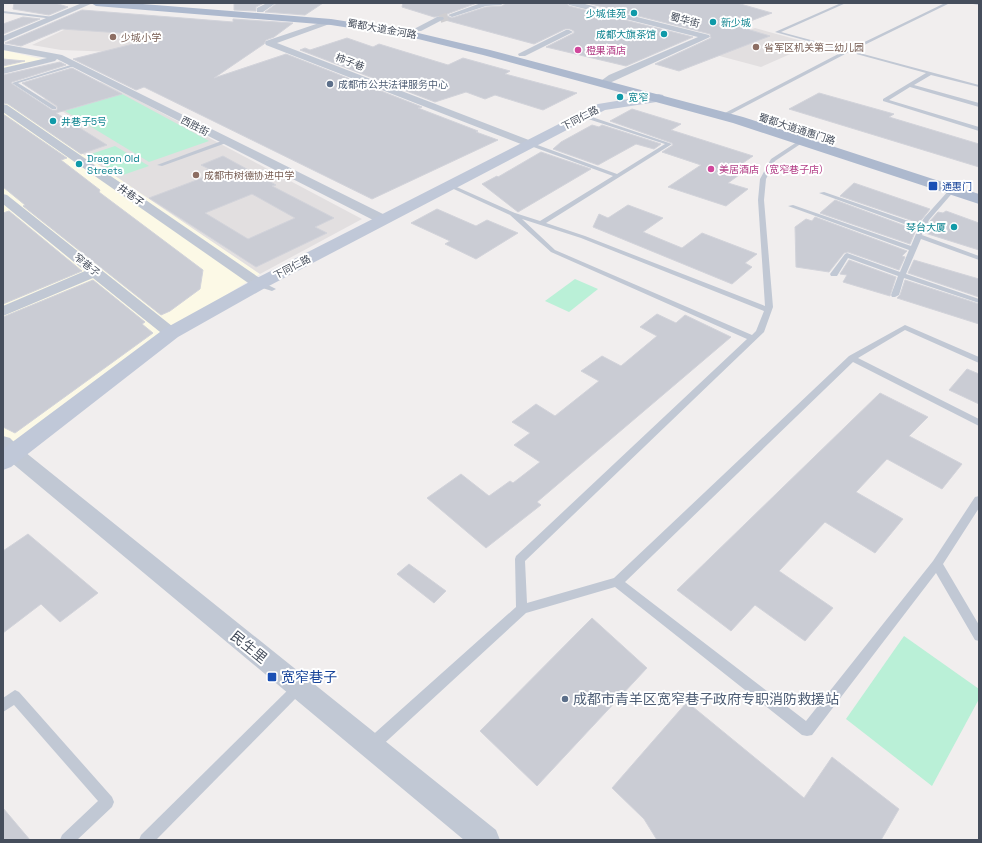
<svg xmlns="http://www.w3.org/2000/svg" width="982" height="843" font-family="'Space Grotesk','Noto Sans SC',sans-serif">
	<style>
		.commercial { fill: #fcf9e6 }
		.education { fill: #e2dfe0 }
		.green { fill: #baf0d7 }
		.building { fill: #caccd4; stroke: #d2d3da; fill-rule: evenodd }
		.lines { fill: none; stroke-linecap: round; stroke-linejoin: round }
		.street-tunnel { stroke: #cfced1; stroke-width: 8; stroke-dasharray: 8 4.5; stroke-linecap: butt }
		.lane { fill: #c1c8d4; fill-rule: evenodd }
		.street { fill: #c1c8d4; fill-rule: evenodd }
		.secondary { fill: #c0c8d8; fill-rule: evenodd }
		.primary { fill: #adb9ce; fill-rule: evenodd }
		.culture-dot { fill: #0f9aa8; stroke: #fff; stroke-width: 1.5 }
		.education-dot { fill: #8d6e63; stroke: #fff; stroke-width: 1.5 }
		.hotel-dot { fill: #d1479c; stroke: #fff; stroke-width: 1.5 }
		.service-dot { fill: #5c6f8a; stroke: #fff; stroke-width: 1.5 }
		.transit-dot { fill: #1a4fb4; stroke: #fff; stroke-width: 1.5 }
		.labels { text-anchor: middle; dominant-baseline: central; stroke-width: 4; stroke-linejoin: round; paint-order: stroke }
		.far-culture-label { font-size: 10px; fill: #0d838f; stroke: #fff; text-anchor: start }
		.far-street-label { font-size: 10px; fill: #464e5c; stroke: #fff }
		.far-education-label { font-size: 10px; fill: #785e54; stroke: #fff; text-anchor: start }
		.far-hotel-label { font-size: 10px; fill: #b23c85; stroke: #fff; text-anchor: start }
		.far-service-label { font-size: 10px; fill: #4e5e75; stroke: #fff; text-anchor: start }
		.far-transit-label { font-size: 10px; fill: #164399; stroke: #fff; text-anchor: start }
		.near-street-label { font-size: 14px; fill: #464e5c; stroke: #fff }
		.near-transit-label { font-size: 14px; fill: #164399; stroke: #fff; text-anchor: start }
		.near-service-label { font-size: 14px; fill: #4e5e75; stroke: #fff; text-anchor: start }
	</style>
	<rect width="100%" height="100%" fill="#f1eeee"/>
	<g class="commercial">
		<polygon points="3,50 50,61 3,73"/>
		<polygon points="3,100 260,274 153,340 3,455"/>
	</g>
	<g class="education">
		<polygon points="85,20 210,28 115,52 61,50 32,45"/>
		<polygon points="755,28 813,44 761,67 697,50"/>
		<polygon points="101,82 136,99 362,219 260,274 49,131 79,122 43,99"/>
	</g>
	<g class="green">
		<polygon points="122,94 209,141 149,162 65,111"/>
		<polygon points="115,146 149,166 120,176 88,155"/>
		<polygon points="575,279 598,289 569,312 545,301"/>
		<polygon points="904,636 979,689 979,699 932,786 846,719"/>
	</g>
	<g class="building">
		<polygon points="14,3 55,3 68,7 49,15 13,9"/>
		<polygon points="234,3 264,3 256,7 256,11 234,10"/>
		<polygon points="277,3 323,3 305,15 265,12"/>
		<polygon points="403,3 477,3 447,14 447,16 452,18 486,7 502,6 506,3 567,3 569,6 693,37 626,66 546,47 574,33 574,31 570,29 565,29 534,44 445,20 443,16 434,17 402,7"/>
		<polygon points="587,3 737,3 772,13 737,26 770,36 679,71 655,64 711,38 710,34"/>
		<polygon points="82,10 233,22 233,19 293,23 274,37 266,40 264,44 214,78 286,54 422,107 418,108 478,131 476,132 498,140 372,199 144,87 136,90 73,59 165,36 62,29 21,46 5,43"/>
		<polygon points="23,17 40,19 3,34 3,24"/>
		<polygon points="347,38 373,47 379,44 448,65 463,58 510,71 505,74 577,93 543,110 495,95 485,99 466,92 435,102 300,50 305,48 310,50"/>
		<polygon points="3,59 25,61 3,66"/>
		<polygon points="60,62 66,65 12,82 11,83 52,110 57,110 57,106 22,83 72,68 122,94 56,113 107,145 81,154 8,104 3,103 3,75"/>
		<polygon points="819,93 894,114 889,117 979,144 979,167 789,109"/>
		<polygon points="632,109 681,124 671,130 753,156 730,172 739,175 728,183 748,189 726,206 668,187 701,165 662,152 673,145 672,143 610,121"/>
		<polygon points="3,114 67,158 61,160 100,190 99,192 203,270 200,289 170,311 161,315 23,206 25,205 3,187"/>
		<polygon points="592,125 599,127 602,125 661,144 654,149 636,144 598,165 553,149 561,142"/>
		<polygon points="541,152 591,169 518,212 482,184 497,176 498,177"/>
		<path d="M223 156 276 185 272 186 334 218 315 227 327 233 256 267 149 198 210 175 204 171 209 169 201 165ZM252 194 295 218 248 239 205 213Z"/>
		<polygon points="854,183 930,209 919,223 840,196"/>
		<polygon points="835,200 916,230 910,244 820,213"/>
		<polygon points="628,205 663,218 643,232 682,248 702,233 757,254 745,263 752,267 732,284 593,227 599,214 608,218"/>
		<polygon points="437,209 476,226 487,220 518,233 476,259 445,244 450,241 411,223"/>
		<polygon points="9,211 82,271 3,304 3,213"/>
		<polygon points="946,211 979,223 979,250 925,233 930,221 938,212 943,213"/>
		<polygon points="815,217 907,251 902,256 905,257 899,270 848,252 844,253 829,272 796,267 795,227 806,219 812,221"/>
		<polygon points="849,260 896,277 890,296 843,282 847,275 840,274"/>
		<polygon points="914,260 979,279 979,297 908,273"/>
		<polygon points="93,280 145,322 142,324 153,333 15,433 3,427 3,317"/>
		<polygon points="905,280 979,304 979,324 897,298 900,295"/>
		<polygon points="657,314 676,323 685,315 731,337 537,502 541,505 486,548 427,498 461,474 489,496 510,481 513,483 540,462 514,445 530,433 512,422 536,404 555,416 599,381 581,371 602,356 621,366 657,336 640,327"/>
		<polygon points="967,369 979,374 979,404 949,390"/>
		<polygon points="880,393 928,417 909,436 962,464 942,489 887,459 856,492 903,519 875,553 825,522 779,571 833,608 805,641 755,605 731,631 677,590"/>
		<polygon points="28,534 98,593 60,622 41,604 3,633 3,551"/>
		<polygon points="409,564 446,591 434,603 397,574"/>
		<polygon points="592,618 647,668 537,786 480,731"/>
		<polygon points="687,702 804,798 832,757 899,809 881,840 657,840 644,819 612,788"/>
		<polygon points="3,808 30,840 3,840"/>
	</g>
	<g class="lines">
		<polyline class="street-tunnel" points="440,19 452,15"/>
		<g class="lane">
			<polygon points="841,3 846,3 781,32 848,50 945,3 950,3 852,51 979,85 979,87 931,75 914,85 979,103 979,107 910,87 889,100 979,127 979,131 883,101 883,99 926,73 849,52 725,117 721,117 721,115 844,51 775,32"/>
			<polygon points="972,3 979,3 979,5 973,4"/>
			<polygon points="3,11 54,17 56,18 54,19 3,13"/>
			<polygon points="74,64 78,65 18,83 56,107 56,109 52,109 12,83"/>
			<path d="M582 115H586L672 144 546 223 585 236 765 306 758 200 760 179 771 159 800 140 805 141 775 161 766 179 764 200 773 307 764 332 525 561 527 603 614 578 849 356 905 325 979 357V363L905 330 858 358 979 419V426L853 362 625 582 806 721 933 561 975 497 979 496V508L943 564 979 625V641L975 640 936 573 812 735 807 736 802 735 615 587 526 613 377 750 372 752 367 750 365 745 367 740 516 607 515 559 516 556 747 339 551 252 510 215 445 185 450 184 515 213 540 221 613 176 528 145V143H532L617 174 665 144 582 117ZM522 219 581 238 764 311 756 331 752 335 555 250Z"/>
			<polygon points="227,139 229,140 229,142 162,166 157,165"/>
			<polygon points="950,189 955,190 929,220 922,235 979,256 979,260 921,239 906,274 979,299 979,303 904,278 899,295 895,297 892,297 891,295 898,276 848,258 837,276 831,276 830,274 845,254 847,253 900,272 909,250 788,206 793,205 911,246 918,229 819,193 824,192 920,225 924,218"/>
			<polygon points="256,282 262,282 276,289 272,291 256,286"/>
			<polygon points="299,681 303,683 305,687 303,691 156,840 139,840 141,835 295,683"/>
			<polygon points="15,690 19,692 112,797 114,802 112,807 77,840 60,840 62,835 98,801 14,705 3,712 3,698"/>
		</g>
		<g class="street">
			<polygon points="82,3 93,3 3,42 3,36"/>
			<polygon points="267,3 276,3 263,12 257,12 257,8"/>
			<polygon points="481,3 505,3 501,5 486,6 452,17 448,15"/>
			<polygon points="568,3 581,3 709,35 710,37 603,86 598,83 609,75 698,37 569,5"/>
			<polygon points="437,17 443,17 444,19 421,31 418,31 414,29"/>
			<polygon points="328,20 334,20 335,22 277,43 534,142 536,144 530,147 526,146 266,45 265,43 266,41"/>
			<polygon points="566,30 569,30 573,32 525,56 519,56 518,54"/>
			<polygon points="3,44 62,55 387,216 388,219 387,222 377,222 57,59 55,61 3,74 3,68 47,58 3,50"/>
			<polygon points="3,104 7,105 264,281 266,284 264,287 259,288 254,287 3,112"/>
			<polygon points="3,194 7,195 177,330 179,333 177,336 171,338 165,336 93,278 3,316 3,306 85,271 3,204"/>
			<polygon points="3,436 10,438 20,448 496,830 500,840 464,840 6,458 3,454"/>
		</g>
		<polygon class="secondary" points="659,94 663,95 665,98 663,101 605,110 265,288 178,337 11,467 3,470 3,449 164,329 253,280 598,104"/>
		<polygon class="primary" points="91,3 130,3 331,19 414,32 490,50 743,117 979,194 979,204 733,123 483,55 414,38 331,25 96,6"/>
	</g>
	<g class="culture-dot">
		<circle cx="634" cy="13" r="4"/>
		<circle cx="713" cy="22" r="4"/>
		<circle cx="664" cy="34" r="4"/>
		<circle cx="620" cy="97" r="4"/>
		<circle cx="53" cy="121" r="4"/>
		<circle cx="79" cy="164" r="4"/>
		<circle cx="954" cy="227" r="4"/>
	</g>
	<g class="education-dot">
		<circle cx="113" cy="37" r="4"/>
		<circle cx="756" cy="47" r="4"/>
		<circle cx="196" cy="175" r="4"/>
	</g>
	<g class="hotel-dot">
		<circle cx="578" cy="50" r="4"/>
		<circle cx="711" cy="169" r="4"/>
	</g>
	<g class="service-dot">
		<circle cx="330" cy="84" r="4"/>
		<circle cx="565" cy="699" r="4"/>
	</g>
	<g class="transit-dot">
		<rect x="928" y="181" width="10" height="10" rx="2"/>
		<rect x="267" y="672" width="10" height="10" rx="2"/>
	</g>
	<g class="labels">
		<g class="far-culture-label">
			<text x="626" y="13" text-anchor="end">少城佳苑</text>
			<text x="721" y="22">新少城</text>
			<text x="656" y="34" text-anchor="end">成都大旗茶馆</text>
			<text x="628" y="97">宽窄</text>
			<text x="61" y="121">井巷子5号</text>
			<text x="87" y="158">Dragon Old<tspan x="87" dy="12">Streets</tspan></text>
			<text x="946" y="227" text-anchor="end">琴台大厦</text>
		</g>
		<g class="far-street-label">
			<text transform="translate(685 20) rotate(15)">蜀华街</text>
			<text transform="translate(382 29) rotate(10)">蜀都大道金河路</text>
			<text transform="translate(350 62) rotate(21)">柿子巷</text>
			<text transform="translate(580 118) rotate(-27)">下同仁路</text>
			<text transform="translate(195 126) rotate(27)">西胜街</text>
			<text transform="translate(797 129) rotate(18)">蜀都大道通惠门路</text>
			<text transform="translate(131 195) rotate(35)">井巷子</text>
			<text transform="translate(87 265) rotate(39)">窄巷子</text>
			<text transform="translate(292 267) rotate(-27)">下同仁路</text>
		</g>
		<g class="far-education-label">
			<text x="121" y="37">少城小学</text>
			<text x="764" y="47">省军区机关第二幼儿园</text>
			<text x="204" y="175">成都市树德协进中学</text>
		</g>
		<g class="far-hotel-label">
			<text x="586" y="50">橙果酒店</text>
			<text x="719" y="169">美居酒店（宽窄巷子店）</text>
		</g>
		<g class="far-service-label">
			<text x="338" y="84">成都市公共法律服务中心</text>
		</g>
		<g class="far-transit-label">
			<text x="942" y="186">通惠门</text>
		</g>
		<g class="near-street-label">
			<text transform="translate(249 647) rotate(39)">民生里</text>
		</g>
		<g class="near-transit-label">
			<text x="281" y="677">宽窄巷子</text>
		</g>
		<g class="near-service-label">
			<text x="573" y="699">成都市青羊区宽窄巷子政府专职消防救援站</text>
		</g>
	</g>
	<rect width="982" height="843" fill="none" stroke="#464e5c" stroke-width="8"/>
</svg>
